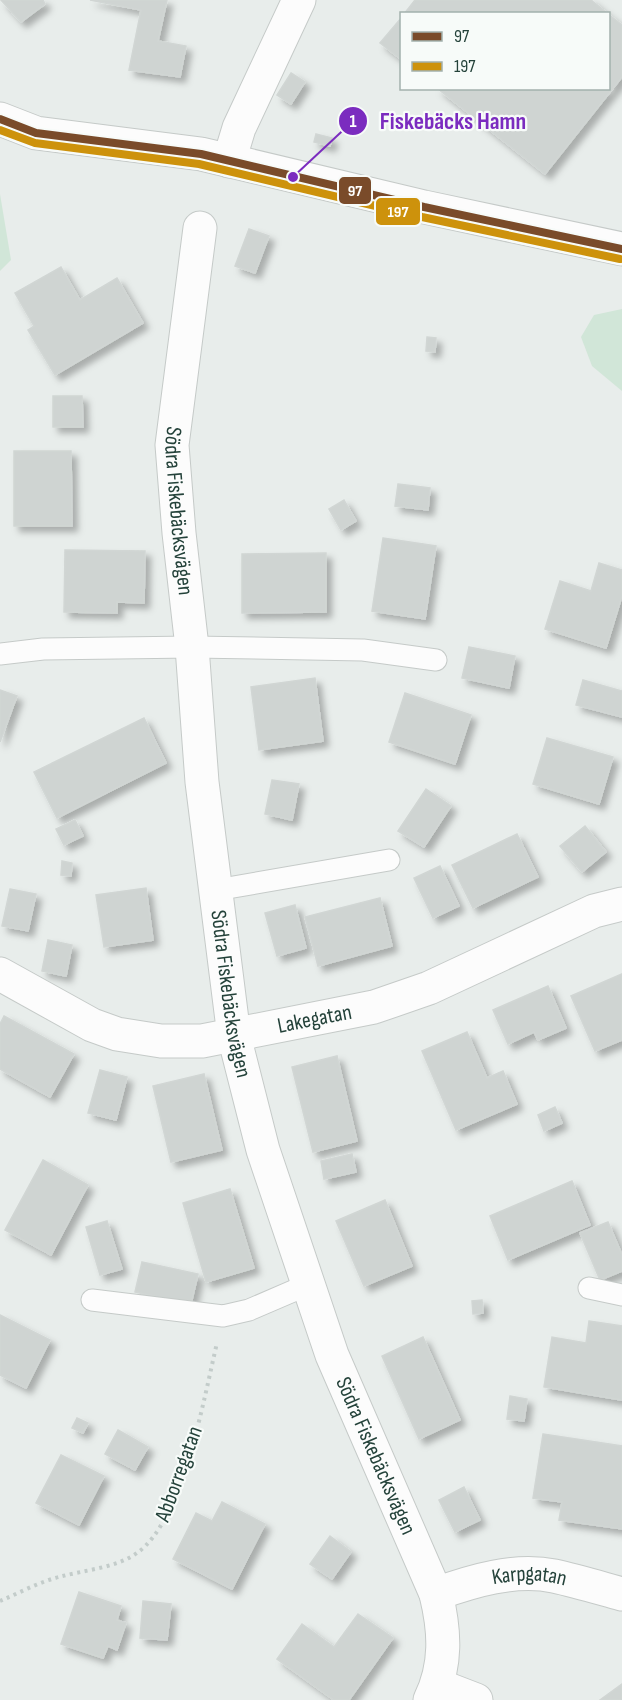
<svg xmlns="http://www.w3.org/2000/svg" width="622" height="1700" font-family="'Sofia Sans Condensed',sans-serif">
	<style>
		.green { fill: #d1e6d8 }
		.building { fill: #cfd4d2; stroke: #d1d6d4; stroke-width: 1.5; filter: url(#shadow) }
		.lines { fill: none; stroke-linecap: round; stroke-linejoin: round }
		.service-casing { stroke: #c5cac8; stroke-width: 23 }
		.minor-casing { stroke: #c5cac8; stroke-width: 35 }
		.tertiary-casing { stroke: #c5cac8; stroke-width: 35 }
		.path { stroke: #c3ccca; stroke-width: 4; stroke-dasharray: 3 4.5; stroke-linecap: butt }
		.service { stroke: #fcfcfc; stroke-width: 21 }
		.minor { stroke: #fcfcfc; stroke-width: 33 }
		.tertiary { stroke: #fcfcfc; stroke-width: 33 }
		.bus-1-casing { stroke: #f7fbf9; stroke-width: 12 }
		.bus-2-casing { stroke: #f7fbf9; stroke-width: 12 }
		.bus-1 { stroke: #7a4b2a; stroke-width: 8 }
		.bus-2 { stroke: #cd920c; stroke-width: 8 }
		.labels { text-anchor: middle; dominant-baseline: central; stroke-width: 4.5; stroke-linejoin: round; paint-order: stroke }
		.street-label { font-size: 22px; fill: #24423a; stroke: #f7fbf9 }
		.leader { fill: none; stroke: #7b2cbf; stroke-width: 2 }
		.callout-dot { fill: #7b2cbf; stroke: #f7fbf9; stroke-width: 2 }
		.mark-label { font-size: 18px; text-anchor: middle; font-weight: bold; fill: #fff }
		.callout-label { font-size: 24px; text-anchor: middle; font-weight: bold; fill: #7b2cbf; stroke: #f7fbf9; stroke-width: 4.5; stroke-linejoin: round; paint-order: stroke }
		.line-badge { stroke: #f7fbf9; stroke-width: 2 }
		.badge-label { font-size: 16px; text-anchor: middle; font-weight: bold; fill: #fff }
	</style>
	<defs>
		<filter id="shadow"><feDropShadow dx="5.5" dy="5.5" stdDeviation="3" flood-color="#0004"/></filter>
	</defs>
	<rect width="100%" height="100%" fill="#e8edeb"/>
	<g class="green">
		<polygon points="0,194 11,260 0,271"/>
		<polygon points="622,309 622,391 592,366 581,337 594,315"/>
	</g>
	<g class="building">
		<polygon points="1,0 43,0 45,4 21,22"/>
		<polygon points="90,0 167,0 158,41 186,46 180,77 129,70 141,10"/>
		<polygon points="415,0 591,0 608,14 404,14"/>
		<polygon points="608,14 622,25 622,77 545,174 437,88 608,88"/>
		<polygon points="402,17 402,60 380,43"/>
		<polygon points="291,73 305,82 291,104 277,95"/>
		<polygon points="316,134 332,138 330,146 314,142"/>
		<polygon points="249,229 269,236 255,273 235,266"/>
		<polygon points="61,267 80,300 117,278 143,323 55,375 28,330 34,326 15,293"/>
		<polygon points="427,337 436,338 435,352 426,351"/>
		<polygon points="53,396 82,396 83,427 53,427"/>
		<polygon points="14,451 71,451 72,526 14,526"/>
		<polygon points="398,484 430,488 428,510 395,506"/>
		<polygon points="344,500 356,521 341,530 329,509"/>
		<polygon points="383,538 436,546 425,619 372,611"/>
		<polygon points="65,550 145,551 144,603 117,602 117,613 64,612"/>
		<polygon points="326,553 326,612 242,613 242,554"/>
		<polygon points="599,563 622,570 622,596 606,648 545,629 560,581 591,591"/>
		<polygon points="469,647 515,656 509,688 462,678"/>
		<polygon points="315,678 323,741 259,750 251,687"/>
		<polygon points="583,680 622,691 622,717 576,705"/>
		<polygon points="0,690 17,696 0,742"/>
		<polygon points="405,693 471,715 455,764 389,742"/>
		<polygon points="144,718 166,763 57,818 34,772"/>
		<polygon points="547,738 613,757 599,804 533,784"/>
		<polygon points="272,780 299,784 292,820 265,814"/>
		<polygon points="426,789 451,806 424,847 398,831"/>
		<polygon points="75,820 83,836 64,845 56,829"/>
		<polygon points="585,826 606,852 582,872 560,846"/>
		<polygon points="517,834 538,877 473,908 452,865"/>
		<polygon points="62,861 72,863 71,876 61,875"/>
		<polygon points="440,866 459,906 433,918 414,878"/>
		<polygon points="146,888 153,940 104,947 96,895"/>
		<polygon points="10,889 36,894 28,931 2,926"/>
		<polygon points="380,898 392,946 318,966 305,917"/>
		<polygon points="295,905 306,948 277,956 265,913"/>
		<polygon points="48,940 72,945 66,976 42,971"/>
		<polygon points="622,974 622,1040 595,1051 571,996"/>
		<polygon points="548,986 566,1028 538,1040 534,1032 508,1044 493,1010"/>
		<polygon points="4,1016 74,1054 50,1097 0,1069 0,1024"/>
		<polygon points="467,1032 487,1078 503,1071 517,1104 456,1130 422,1051"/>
		<polygon points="337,1056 357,1141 313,1152 292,1067"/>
		<polygon points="100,1070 127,1077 116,1120 88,1113"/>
		<polygon points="204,1074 222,1150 171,1162 153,1086"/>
		<polygon points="555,1107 562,1123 544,1131 538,1115"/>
		<polygon points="352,1154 356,1172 324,1179 321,1161"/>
		<polygon points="43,1160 88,1185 51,1255 5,1230"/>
		<polygon points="572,1181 590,1225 508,1260 490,1216"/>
		<polygon points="230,1189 254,1268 206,1282 183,1203"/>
		<polygon points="385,1200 412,1266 364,1286 336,1221"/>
		<polygon points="107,1221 122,1269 100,1275 86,1227"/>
		<polygon points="608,1222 622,1255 622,1271 600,1280 580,1233"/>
		<polygon points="142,1262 198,1274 191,1304 135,1292"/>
		<polygon points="482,1300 483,1313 473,1314 472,1301"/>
		<polygon points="0,1315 50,1340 26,1388 0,1375"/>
		<polygon points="589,1321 622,1326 622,1400 544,1387 552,1337 586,1343"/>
		<polygon points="423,1337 460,1420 419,1439 382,1356"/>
		<polygon points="510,1396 527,1399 524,1421 507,1419"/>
		<polygon points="77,1418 88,1423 83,1433 72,1428"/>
		<polygon points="118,1430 148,1447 135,1470 105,1454"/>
		<polygon points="543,1434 622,1446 622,1529 559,1520 562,1502 533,1498"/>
		<polygon points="61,1455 104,1476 79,1525 36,1503"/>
		<polygon points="464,1487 480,1520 455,1532 439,1500"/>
		<polygon points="222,1502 265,1524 232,1589 173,1559 196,1513 212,1521"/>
		<polygon points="330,1536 351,1552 332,1579 310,1564"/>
		<polygon points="79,1592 121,1606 117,1620 126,1623 117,1650 108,1646 103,1658 61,1644"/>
		<polygon points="143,1601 171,1604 167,1640 140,1638"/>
		<polygon points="358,1614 393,1638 349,1700 334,1700 277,1659 302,1624 334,1647"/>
		<polygon points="622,1684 622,1700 600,1700"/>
	</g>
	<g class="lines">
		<g class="service-casing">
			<g id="service">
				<polyline points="0,654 43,649 192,647 363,650 436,660"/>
				<polyline points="216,890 389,860"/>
				<polyline points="589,1288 622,1295"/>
				<polyline points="92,1300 223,1316 249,1310 307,1285"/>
			</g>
		</g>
		<g class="minor-casing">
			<g id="minor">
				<polyline points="229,161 239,128 299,0"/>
				<path id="s1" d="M200 228 172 445 179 533 192 647 202 782 234 1036 263 1150 332 1355 436 1594C445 1631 447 1665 430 1700"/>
				<path id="s2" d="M0 974 92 1025 117 1034 161 1041H202L374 1007 429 988 594 911 622 904"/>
				<path id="s3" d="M436 1594C472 1581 515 1568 554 1576 577 1581 600 1588 622 1594"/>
				<polyline points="437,1685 476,1700"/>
			</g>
		</g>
		<g class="tertiary-casing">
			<polyline id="tertiary" points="0,119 36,133 201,154 424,207 622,249"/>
		</g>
		<path class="path" d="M0 1601C19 1593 39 1582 59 1577 84 1570 116 1568 137 1553 183 1521 204 1397 217 1343"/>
		<use href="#service" class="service"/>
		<use href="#minor" class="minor"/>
		<use href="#tertiary" class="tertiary"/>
		<g class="bus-1-casing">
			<polyline id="bus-1" points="0,119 36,133 201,154 424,207 622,249"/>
		</g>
		<g class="bus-2-casing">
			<polyline id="bus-2" points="0,130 35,143 199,164 422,217 620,259"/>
		</g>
		<use href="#bus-1" class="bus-1"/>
		<use href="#bus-2" class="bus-2"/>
	</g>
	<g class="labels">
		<g class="street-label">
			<text stroke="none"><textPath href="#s1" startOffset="285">Södra Fiskebäcksvägen</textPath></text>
			<text stroke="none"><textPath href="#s1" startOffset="771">Södra Fiskebäcksvägen</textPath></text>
			<text stroke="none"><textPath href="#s2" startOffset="332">Lakegatan</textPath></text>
			<text stroke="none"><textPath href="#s1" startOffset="1257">Södra Fiskebäcksvägen</textPath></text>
			<text transform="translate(179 1474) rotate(-70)">Abborregatan</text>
			<text stroke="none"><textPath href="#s3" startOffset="96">Karpgatan</textPath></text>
		</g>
	</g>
	<path class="leader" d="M293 177L353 121"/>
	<g class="callout-dot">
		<circle cx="293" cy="177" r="6"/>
		<circle cx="353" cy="121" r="15"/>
	</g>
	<g class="mark-label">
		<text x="353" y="127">1</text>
	</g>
	<g class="callout-label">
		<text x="453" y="129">Fiskebäcks Hamn</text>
	</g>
	<g class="line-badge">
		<rect x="338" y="176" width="34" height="29" rx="6" fill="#7a4b2a"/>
		<rect x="375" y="197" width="46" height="29" rx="6" fill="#cd920c"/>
	</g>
	<g class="badge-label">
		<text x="355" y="196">97</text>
		<text x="398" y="217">197</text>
	</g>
	<rect x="400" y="12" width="210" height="78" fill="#f7fbf9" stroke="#a3b1ad" stroke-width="1.5"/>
	<rect x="412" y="32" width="30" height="9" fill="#7a4b2a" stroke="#a3b1ad" stroke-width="1.5"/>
	<text x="454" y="42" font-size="18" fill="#24423a">97</text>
	<rect x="412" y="62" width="30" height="9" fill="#cd920c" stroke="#a3b1ad" stroke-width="1.5"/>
	<text x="454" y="72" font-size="18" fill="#24423a">197</text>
</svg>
